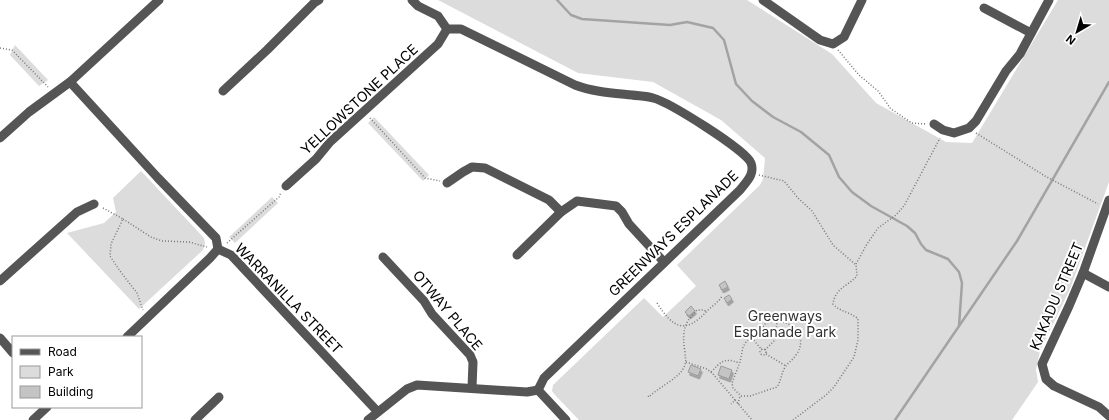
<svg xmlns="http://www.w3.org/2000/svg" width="1109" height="420" font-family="Inter,sans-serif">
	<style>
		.green { fill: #dcdcdc }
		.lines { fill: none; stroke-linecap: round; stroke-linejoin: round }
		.stream { stroke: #a3a3a3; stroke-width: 2.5 }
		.building { fill: #c4c4c4; stroke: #999; filter: url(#shadow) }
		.path { stroke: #777; stroke-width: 1.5; stroke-dasharray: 1 2; stroke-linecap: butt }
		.minor { stroke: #555; stroke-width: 9 }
		.labels { text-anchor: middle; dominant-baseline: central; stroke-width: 4; stroke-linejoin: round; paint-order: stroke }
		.street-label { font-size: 14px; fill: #000; stroke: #fff }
		.park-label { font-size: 14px; fill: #333; stroke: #fff }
	</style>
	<defs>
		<filter id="shadow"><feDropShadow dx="1.5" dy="3" stdDeviation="0" flood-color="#0004"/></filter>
	</defs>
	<rect width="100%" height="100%" fill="#fff"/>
	<g class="green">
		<polygon points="438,0 747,0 832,54 876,103 946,142 972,143 1058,0 1109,0 1109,182 1070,289 1040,351 1036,370 1038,382 1012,420 579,420 555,395 552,391 553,385 644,298 663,317 696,286 677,265 760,185 763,179 765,158 721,120 653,82 578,73"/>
		<polygon points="15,45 48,80 39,86 10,55"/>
		<polygon points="374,117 429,175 423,181 368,123"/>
		<polygon points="141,171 204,238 205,243 203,250 139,309 67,233 104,223 116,212 113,198"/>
		<polygon points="272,197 278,203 235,243 229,237"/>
	</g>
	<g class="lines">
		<g class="stream">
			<polyline points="557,0 571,15 582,19 670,25 687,22 713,28 724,40 736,84 752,101 773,117 801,132 829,155 839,177 852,192 871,206 907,226 915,233 921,244 926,250 948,259 959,272 962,283 959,326"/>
			<polyline points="895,420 1017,241 1109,82"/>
		</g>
	</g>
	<g class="building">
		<polygon points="725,281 728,287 722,290 719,285"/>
		<polygon points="729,295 732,299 727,303 724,298"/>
		<polygon points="691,306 695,311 689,316 685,312"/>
		<polygon points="691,365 701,369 698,376 688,372"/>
		<polygon points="721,366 732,370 729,379 718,375"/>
	</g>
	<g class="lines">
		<g class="path">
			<polyline points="0,48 12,50 48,87"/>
			<polyline points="838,50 859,75 878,91 891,109 912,123 926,124"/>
			<polyline points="370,118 425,178 440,181"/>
			<polyline points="976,133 1045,176 1098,204"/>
			<path d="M759 175 784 181 798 198 812 211 833 245 856 265 857 276C848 286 835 288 833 304 840 312 851 312 858 319V340L854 357 834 387 826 395 793 420"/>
			<polyline points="103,208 123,219 111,244 110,256 120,271 137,293 143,310"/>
			<polyline points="123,219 151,237 162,241 189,242 207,247"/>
			<polyline points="227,243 279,197 281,192"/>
			<polyline points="856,264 867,244 878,228 896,215 904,206 940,138"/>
			<path d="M657 303C673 328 685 335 707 311 712 306 719 302 722 296"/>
			<path d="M777 321C795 322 808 339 796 355 792 361 787 363 784 369 781 375 781 381 777 387L750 396H741L733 388 732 383 740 362 743 347 746 342 759 332 765 324 769 322Z"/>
			<polyline points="752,338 762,350"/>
			<circle cx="763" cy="352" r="3"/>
			<polyline points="765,350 775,340 777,321"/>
			<polyline points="766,354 786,366"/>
			<polyline points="686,362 707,369 713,374 735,400 731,404"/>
			<path d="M711 372C721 362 724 357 739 363"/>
			<path d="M648 396 649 397C657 388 680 378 684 367 687 362 685 358 685 352 682 334 683 323 697 310H704L707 312"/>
			<polyline points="735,400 752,420"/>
			<polyline points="738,404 740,396"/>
		</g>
		<g class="minor">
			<path d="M412 0 418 6 438 16 447 29H461L575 85C593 92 612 93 632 95 639 96 647 96 653 98 669 102 746 150 751 163 755 174 747 181 740 190L544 378 538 390"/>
			<polyline points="763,0 820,40 833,44 844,37 862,0"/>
			<polyline points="984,8 1031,33"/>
			<polyline points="70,82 158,178 216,238 218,249 231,255 377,411"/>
			<polyline points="223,91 267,50 314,3 319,0"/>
			<polyline points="934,124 943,130 954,133 969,128 976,121 1006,71 1020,54 1049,0"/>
			<polyline points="0,138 29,112 70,82 159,0"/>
			<polyline points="447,183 463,172 472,167 485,168 549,200 561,212"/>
			<polyline points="286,186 316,159 330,142 438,44 447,29"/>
			<polyline points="1109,200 1083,273 1069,306 1042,364 1046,379 1054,386 1099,407 1109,416"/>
			<polyline points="517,255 561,212 577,201 616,206 622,212 629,224 664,262"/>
			<polyline points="383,257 424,301 432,314 470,355 473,362 472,388"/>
			<polyline points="1083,273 1109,287"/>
			<polyline points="0,281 77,212 94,204"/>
			<polyline points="127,337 210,258 218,249"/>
			<polyline points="0,338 13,353"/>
			<polyline points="538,390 566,420"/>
			<polyline points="33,420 47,407"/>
			<polyline points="195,420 219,397"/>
			<polyline points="368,420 407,389 417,385 527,392 538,390"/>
		</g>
	</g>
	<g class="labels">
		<g class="street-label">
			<text transform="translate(359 99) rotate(-43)">YELLOWSTONE PLACE</text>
			<text transform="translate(673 233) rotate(-44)">GREENWAYS ESPLANADE</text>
			<text transform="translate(1056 296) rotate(-67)">KAKADU STREET</text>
			<text transform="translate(289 298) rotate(46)">WARRANILLA STREET</text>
			<text transform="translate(448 310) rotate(50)">OTWAY PLACE</text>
		</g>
		<g class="park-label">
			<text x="785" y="315">Greenways<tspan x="785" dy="16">Esplanade Park</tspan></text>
		</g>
	</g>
	<rect x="12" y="336" width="130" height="72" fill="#ffffff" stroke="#999999"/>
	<rect x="20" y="349" width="20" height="6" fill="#555555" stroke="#999999"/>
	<text x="48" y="356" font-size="12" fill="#000000">Road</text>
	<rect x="20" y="366" width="20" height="12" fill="#dcdcdc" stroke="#999999"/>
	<text x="48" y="376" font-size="12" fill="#000000">Park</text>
	<rect x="20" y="386" width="20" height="12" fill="#c4c4c4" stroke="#999999"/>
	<text x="48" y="396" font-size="12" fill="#000000">Building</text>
	<g transform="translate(1077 32) rotate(218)" stroke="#ffffff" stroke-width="3" paint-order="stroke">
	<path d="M0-3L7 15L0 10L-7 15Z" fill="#000000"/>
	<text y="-6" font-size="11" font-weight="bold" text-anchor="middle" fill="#000000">N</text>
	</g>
</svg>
